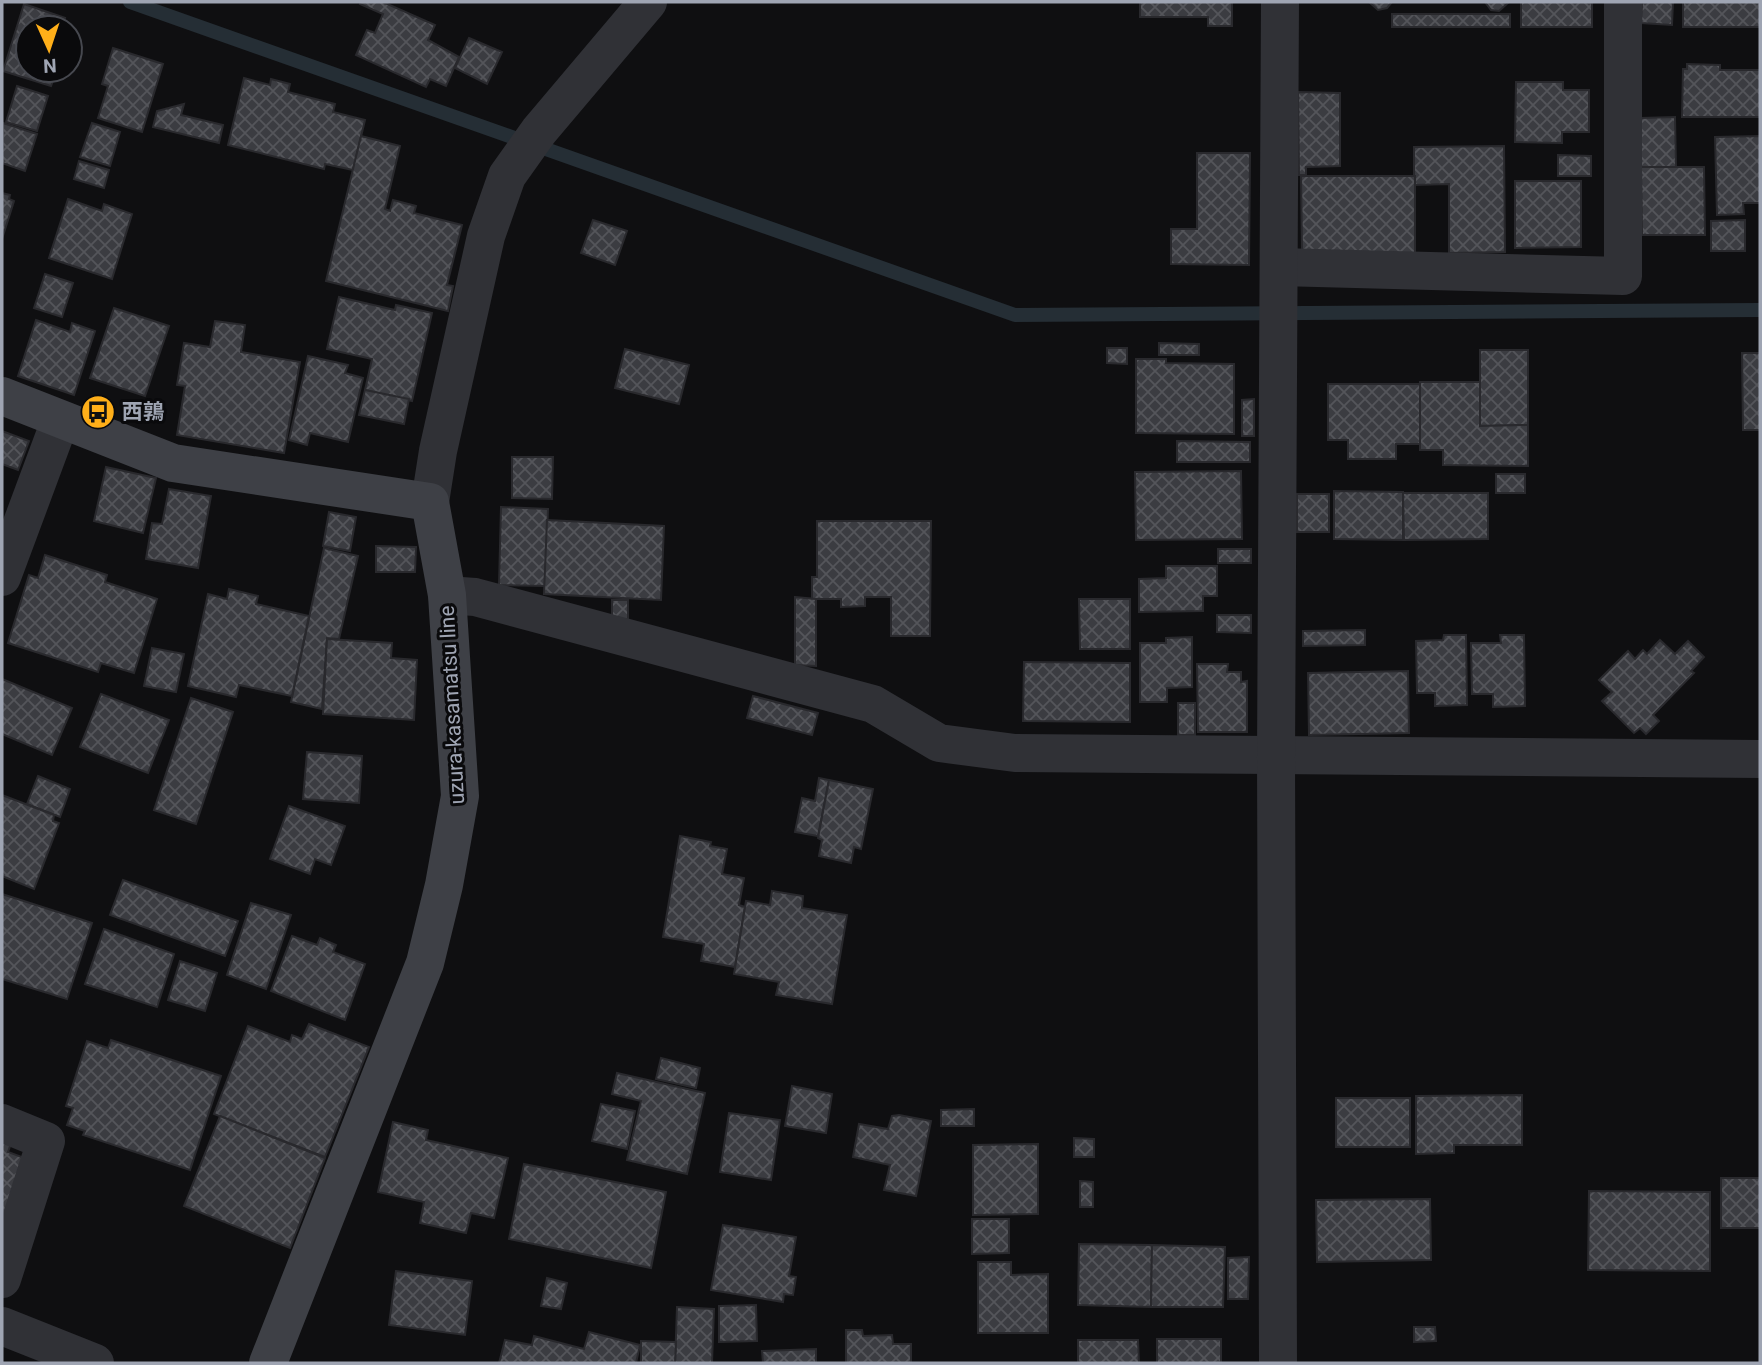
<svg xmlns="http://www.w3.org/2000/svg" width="1762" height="1365" font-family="Roboto,'Noto Sans JP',sans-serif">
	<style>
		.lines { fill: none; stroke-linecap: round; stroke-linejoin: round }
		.stream { stroke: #252e35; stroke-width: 14 }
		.building { fill: url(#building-cross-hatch); stroke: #29292d; stroke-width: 2 }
		.street { stroke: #303136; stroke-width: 38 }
		.secondary { stroke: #3e4046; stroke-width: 38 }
		.labels { text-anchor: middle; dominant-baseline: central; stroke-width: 6; stroke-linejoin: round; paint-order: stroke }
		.poi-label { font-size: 21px; font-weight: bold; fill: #9fa5b3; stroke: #0a0a0c; text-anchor: start }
		.street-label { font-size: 21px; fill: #9fa5b3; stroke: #0a0a0c }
	</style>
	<defs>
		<pattern id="building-cross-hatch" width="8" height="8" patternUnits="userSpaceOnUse" patternTransform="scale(1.75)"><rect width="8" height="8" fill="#3b3c41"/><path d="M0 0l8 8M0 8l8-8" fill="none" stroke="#54555a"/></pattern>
	</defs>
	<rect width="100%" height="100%" fill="#0f0f11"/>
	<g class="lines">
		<polyline class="stream" points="130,2 1015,315 1760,310"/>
	</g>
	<g class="building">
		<polygon points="361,2 383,2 435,25 428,40 459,57 446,86 430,79 426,87 356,55 367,30 375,33 383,14 360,4"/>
		<polygon points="1140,2 1232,2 1232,26 1208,26 1208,17 1140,17"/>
		<polygon points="1369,2 1392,2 1387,8 1378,10"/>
		<polygon points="1485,2 1509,2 1499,11 1491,10"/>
		<rect x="1521" y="2" width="71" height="25"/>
		<polygon points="1642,2 1673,2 1672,25 1641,23"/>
		<rect x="1683" y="2" width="77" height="25"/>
		<polygon points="24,4 65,18 63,24 70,26 28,28 28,70 57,70 51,86 3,71"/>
		<rect x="1392" y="14" width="118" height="13"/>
		<polygon points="469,38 502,52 487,84 455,68"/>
		<polygon points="113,48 163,64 142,132 98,118 108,86 102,84"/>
		<polygon points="1687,64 1720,65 1720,70 1760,70 1760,117 1682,117 1683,69 1687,69"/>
		<polygon points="244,78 270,85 271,79 290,84 288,92 335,104 333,112 365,120 353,170 325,164 324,169 228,145"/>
		<polygon points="1516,82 1563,82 1563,90 1589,90 1589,132 1562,132 1562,143 1515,142"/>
		<polygon points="17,86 48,96 37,131 6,122"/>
		<polygon points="1298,92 1340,93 1340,166 1306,167 1306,175 1299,175"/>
		<polygon points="184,104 181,115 223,125 219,143 153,127 157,111"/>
		<polygon points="1675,117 1676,167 1641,167 1641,118"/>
		<polygon points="3,123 37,134 25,171 2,163"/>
		<polygon points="92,123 120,132 110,166 80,157"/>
		<polygon points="361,136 400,146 385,209 390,211 393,200 416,206 414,213 462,225 447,285 453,286 448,311 326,281"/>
		<polygon points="1760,136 1760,203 1743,203 1744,214 1717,215 1715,137"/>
		<polygon points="1504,146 1505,252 1449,253 1449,184 1414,185 1414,147"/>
		<polygon points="1197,153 1250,153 1249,265 1171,264 1171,229 1197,229"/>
		<polygon points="1558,155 1591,156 1591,176 1558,176"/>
		<polygon points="79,161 109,170 104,188 74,179"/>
		<polygon points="1641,167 1704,167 1705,235 1642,235"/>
		<polygon points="1301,176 1415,176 1415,265 1302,252"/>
		<polygon points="1515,181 1581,181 1581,247 1515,248"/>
		<polygon points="2,193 10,195 9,199 14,201 2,239"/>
		<polygon points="68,199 102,211 104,204 132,214 112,279 49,258"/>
		<polygon points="593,220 627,231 615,265 581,253"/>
		<polygon points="1745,220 1745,251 1711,251 1711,221"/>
		<polygon points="45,274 73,283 62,317 34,308"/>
		<polygon points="339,297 395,310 396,305 432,313 412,401 365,390 372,359 327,349"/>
		<polygon points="114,308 169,326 145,396 90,378"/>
		<polygon points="36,320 70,332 72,323 95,331 74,395 18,376"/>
		<polygon points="215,321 245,325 241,352 300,362 284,453 177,435 185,386 177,385 184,343 210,347"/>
		<polygon points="1159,343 1199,344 1199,355 1159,355"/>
		<polygon points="1107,348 1127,348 1127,364 1107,363"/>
		<polygon points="625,349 689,365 679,404 615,388"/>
		<polygon points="1480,350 1528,350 1528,425 1480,426"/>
		<polygon points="1742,353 1760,353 1760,430 1743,430"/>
		<polygon points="308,356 348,365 345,373 363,378 348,442 310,433 307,445 289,440"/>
		<polygon points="1136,359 1166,359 1166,363 1234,364 1234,434 1136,433"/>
		<polygon points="1420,382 1480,382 1480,426 1528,425 1528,466 1443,465 1443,450 1420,450"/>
		<polygon points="1328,384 1420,384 1420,444 1396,444 1396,459 1348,459 1348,440 1328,440"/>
		<polygon points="365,390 409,399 404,424 359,415"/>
		<polygon points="1254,399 1254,436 1242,436 1242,400"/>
		<polygon points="2,431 29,441 18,470 2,464"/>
		<polygon points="1177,441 1250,442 1250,462 1177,462"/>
		<polygon points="512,457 553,457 552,499 512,498"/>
		<polygon points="106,467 156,478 143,533 94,521"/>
		<polygon points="1241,471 1242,539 1136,540 1135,472"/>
		<rect x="1496" y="474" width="29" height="19"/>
		<polygon points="169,489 211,496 198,568 146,559 152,523 162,524"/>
		<polygon points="1334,491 1403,492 1403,540 1334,539"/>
		<polygon points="1403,493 1488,493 1488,539 1404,540"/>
		<rect x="1297" y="494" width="32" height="38"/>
		<polygon points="501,507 548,509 545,586 499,585"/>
		<polygon points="329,512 356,517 350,551 323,546"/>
		<polygon points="547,520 664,526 661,600 544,594"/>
		<polygon points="817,521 931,521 930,636 891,636 891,597 865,597 865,606 841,607 841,599 812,599 812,577 817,577"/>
		<polygon points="376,546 416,547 415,572 376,572"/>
		<polygon points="324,548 358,556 339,639 327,638 322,709 291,702"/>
		<rect x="1218" y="549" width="33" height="14"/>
		<polygon points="45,555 107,575 105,582 157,599 134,673 101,663 98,672 8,643 29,575 38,578"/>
		<polygon points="1166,566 1217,566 1217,596 1203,596 1203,611 1139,612 1139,579 1166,578"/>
		<polygon points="229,589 258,596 256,604 309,616 292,696 239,685 236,697 188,686 208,594 227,599"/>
		<polygon points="795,597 816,599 816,666 795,665"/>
		<polygon points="1079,599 1130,599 1130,649 1080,649"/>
		<rect x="612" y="600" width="16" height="19"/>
		<polygon points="1217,615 1251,615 1251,633 1217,632"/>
		<polygon points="1365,630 1365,645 1303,646 1303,631"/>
		<polygon points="1444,635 1466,635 1467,705 1435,706 1435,693 1417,693 1416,641 1443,640"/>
		<polygon points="1500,635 1524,635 1525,706 1493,707 1493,694 1472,694 1471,643 1501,643"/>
		<polygon points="1192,637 1192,687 1167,688 1167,702 1140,702 1140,643 1166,643 1166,638"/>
		<polygon points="327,639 392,643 391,658 417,660 414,720 323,714"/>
		<polygon points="1660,640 1675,654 1688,641 1704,657 1691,671 1694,673 1653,715 1659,721 1646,734 1640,728 1634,733 1602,701 1612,692 1599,680 1628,651 1635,659 1643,650 1647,654"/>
		<polygon points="152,648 184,654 176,692 144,686"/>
		<polygon points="1024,662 1130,663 1130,722 1023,721"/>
		<polygon points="1197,664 1228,664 1227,672 1241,672 1241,682 1247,681 1247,732 1198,732"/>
		<polygon points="1408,671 1409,733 1309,735 1308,673"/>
		<polygon points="2,679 72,708 52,755 2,734"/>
		<polygon points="101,694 169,720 148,773 80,747"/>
		<polygon points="753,696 818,713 812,735 747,718"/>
		<polygon points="191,698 233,712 196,824 154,810"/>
		<rect x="1178" y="703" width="17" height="32"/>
		<polygon points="307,752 362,756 359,803 303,799"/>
		<polygon points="38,776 70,789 60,817 27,804"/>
		<polygon points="819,778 829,780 818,836 795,832 802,798 815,801"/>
		<polygon points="829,780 873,789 861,849 854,847 851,863 819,856 822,840 818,838"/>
		<polygon points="2,795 54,815 53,821 59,823 34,889 2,876"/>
		<polygon points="289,806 345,826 331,865 315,859 310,874 270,859"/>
		<polygon points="680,836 711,842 710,846 727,849 722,874 744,878 739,905 745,907 735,967 701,961 704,944 663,937"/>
		<polygon points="123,880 238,921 225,956 110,915"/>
		<polygon points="772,891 803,896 802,908 847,915 832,1004 776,995 779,982 734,974 746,901 770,905"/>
		<polygon points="2,894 92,923 67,999 2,979"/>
		<polygon points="251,903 291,915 266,989 227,975"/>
		<polygon points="104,929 174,954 157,1007 85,984"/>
		<polygon points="292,936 317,945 320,938 336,945 333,952 365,964 345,1020 271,991"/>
		<polygon points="180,961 217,973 205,1011 168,1000"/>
		<polygon points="309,1024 369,1047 325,1157 214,1114 248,1026 290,1042 292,1035 302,1039"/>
		<polygon points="111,1040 221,1076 190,1170 83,1135 85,1131 67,1125 73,1108 66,1106 87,1041 108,1048"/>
		<polygon points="661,1058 700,1068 696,1088 656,1079"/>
		<polygon points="617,1073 705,1093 687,1174 627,1160 641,1101 612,1094"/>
		<polygon points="792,1086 832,1094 826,1133 785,1126"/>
		<polygon points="1522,1095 1522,1145 1454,1145 1454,1153 1416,1154 1416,1096"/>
		<rect x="1336" y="1098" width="74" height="49"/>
		<polygon points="601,1104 635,1111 627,1149 592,1141"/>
		<polygon points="974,1109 974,1126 941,1126 941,1110"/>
		<polygon points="729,1113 780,1120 771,1180 720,1172"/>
		<polygon points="899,1115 931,1121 916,1196 884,1190 890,1165 853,1157 859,1124 888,1129 892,1116"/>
		<polygon points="220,1116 325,1158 290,1248 184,1206"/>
		<polygon points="393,1122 428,1130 426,1140 508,1158 494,1218 471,1213 466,1233 420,1223 424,1202 378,1192"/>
		<polygon points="2,1138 12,1141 8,1152 38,1163 2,1241"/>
		<polygon points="1074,1138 1094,1139 1094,1157 1074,1157"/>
		<polygon points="1038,1144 1038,1214 973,1215 973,1145"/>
		<polygon points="524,1164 666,1192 651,1268 509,1239"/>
		<rect x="1721" y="1178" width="39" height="50"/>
		<polygon points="1080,1181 1093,1182 1093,1207 1080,1207"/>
		<polygon points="1589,1191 1710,1192 1710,1271 1588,1270"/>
		<polygon points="1430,1199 1431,1260 1317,1262 1316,1200"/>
		<polygon points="972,1219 1009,1219 1009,1253 972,1254"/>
		<polygon points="723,1225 796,1237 789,1276 796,1277 793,1295 784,1294 783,1302 711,1290"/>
		<polygon points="1079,1244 1152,1245 1151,1307 1078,1305"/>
		<polygon points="1152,1245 1225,1247 1223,1307 1151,1307"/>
		<polygon points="1249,1257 1248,1299 1228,1299 1228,1258"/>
		<polygon points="978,1262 1011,1262 1011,1275 1048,1274 1048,1333 978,1333"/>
		<polygon points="396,1271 472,1281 465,1335 389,1325"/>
		<polygon points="547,1278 567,1283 561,1309 541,1306"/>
		<polygon points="756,1305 757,1341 719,1342 719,1306"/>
		<polygon points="677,1307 714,1309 712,1363 675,1363"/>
		<polygon points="1414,1327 1435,1327 1436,1341 1414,1342"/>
		<polygon points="846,1330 862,1330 863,1336 892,1335 893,1344 911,1344 911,1363 846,1363"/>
		<polygon points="589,1332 640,1345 636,1363 499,1363 505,1340 532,1345 534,1336 584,1349"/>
		<rect x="1157" y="1339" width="64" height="24"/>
		<polygon points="1078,1340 1138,1340 1139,1363 1078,1363"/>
		<polygon points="641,1341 676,1342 675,1363 641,1363"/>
		<polygon points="816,1349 816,1363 763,1363 762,1351"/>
	</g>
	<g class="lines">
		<g class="street">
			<polyline points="1279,267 1623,276 1623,2"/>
			<polyline points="430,502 438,451 486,236 507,176 539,131 648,2"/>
			<polyline points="2,577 60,421"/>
			<polyline points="447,595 475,597 873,704 939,743 1015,753 1760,759"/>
			<polyline points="2,1123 46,1141 2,1279"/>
			<polyline points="2,1326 95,1363"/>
			<polyline points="1278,1363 1276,758 1280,2"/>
		</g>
		<polyline class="secondary" points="2,396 173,463 430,502 447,595 460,796 444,885 425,963 268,1363"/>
	</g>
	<defs>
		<g id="bus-disc" transform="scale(1.75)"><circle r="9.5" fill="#ffaf19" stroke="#0a0a0c"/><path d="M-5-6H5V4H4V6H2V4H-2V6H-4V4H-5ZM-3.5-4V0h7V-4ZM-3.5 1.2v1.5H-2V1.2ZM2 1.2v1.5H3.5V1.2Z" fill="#111"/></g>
	</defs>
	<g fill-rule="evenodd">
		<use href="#bus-disc" x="98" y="412"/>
	</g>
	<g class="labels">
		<g class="poi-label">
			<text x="122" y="412">西鶉</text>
		</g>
		<g class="street-label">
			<text transform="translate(452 705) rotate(-93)">uzura-kasamatsu line</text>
		</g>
	</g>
	<rect width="1762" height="1365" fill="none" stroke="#9fa5b3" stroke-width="7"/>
	<g transform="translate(49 49) rotate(177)"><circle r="33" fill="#0a0a0c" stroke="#46484f" stroke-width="2"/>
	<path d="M0-5L12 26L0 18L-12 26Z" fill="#ffaf19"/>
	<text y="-10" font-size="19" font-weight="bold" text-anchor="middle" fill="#9fa5b3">N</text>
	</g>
</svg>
